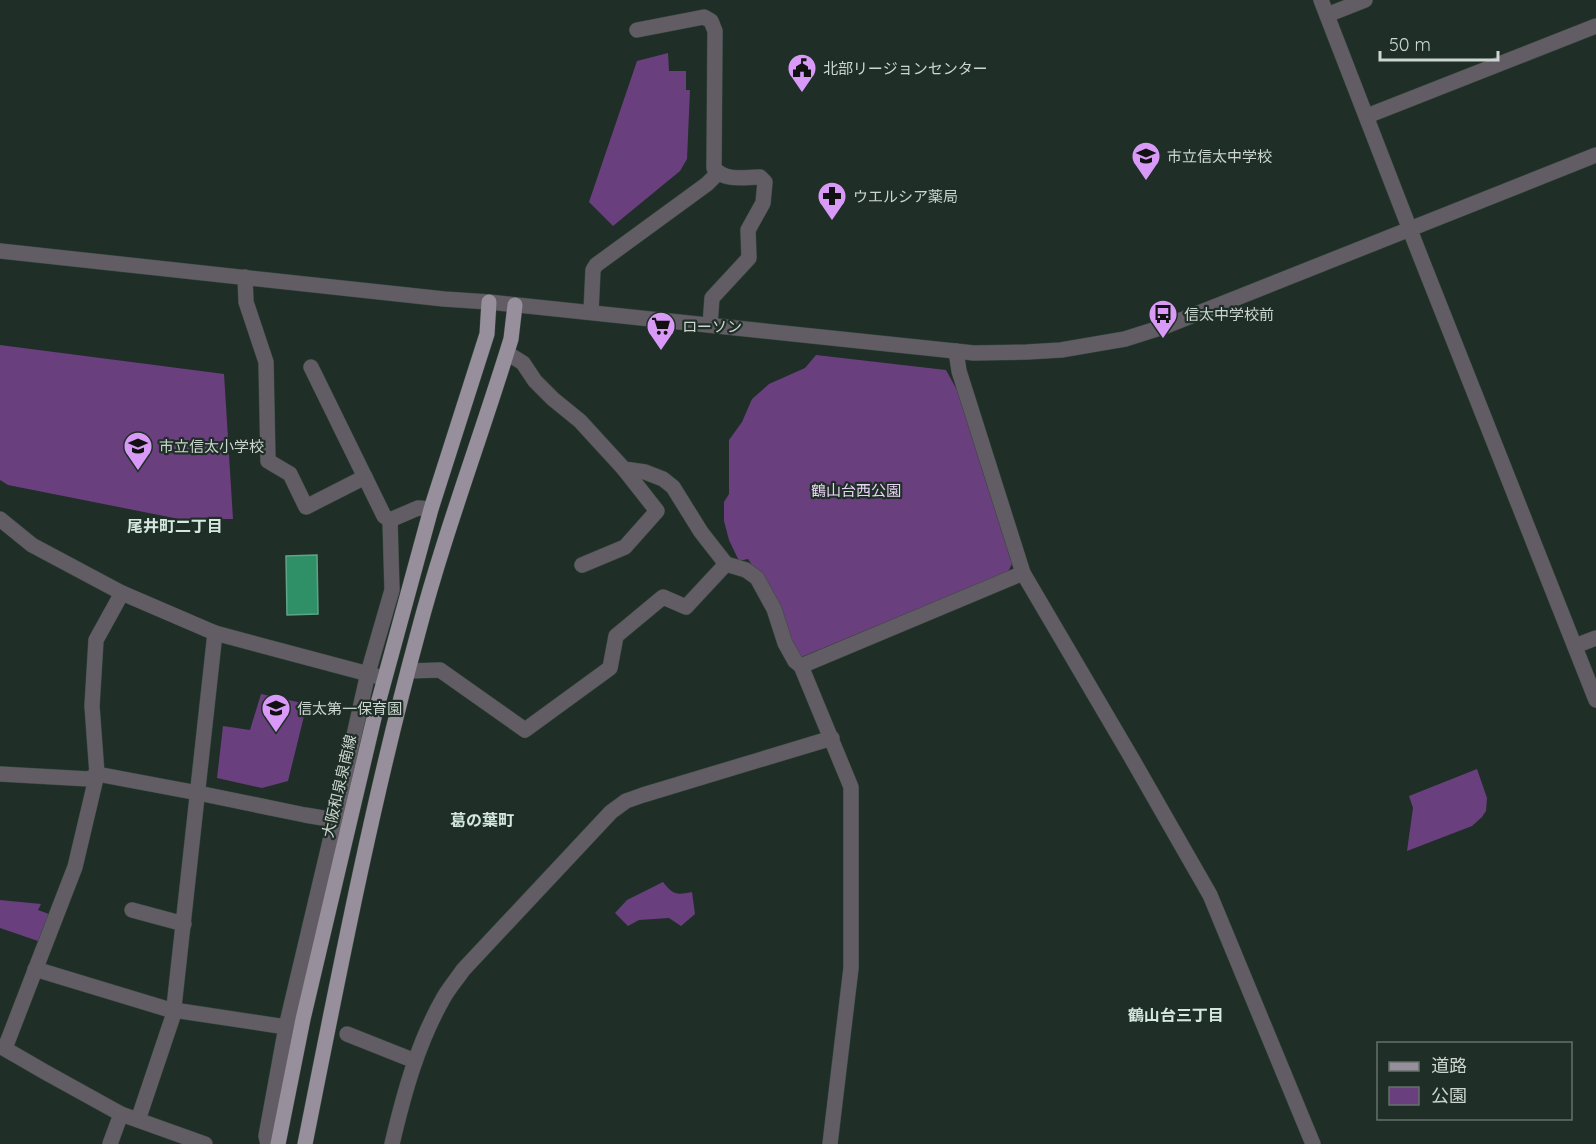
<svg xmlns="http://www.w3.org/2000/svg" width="1596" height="1144" font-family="Quicksand,'Noto Sans JP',sans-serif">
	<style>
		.green { fill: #6a3f7d }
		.water { fill: #2f9068; stroke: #5ea587; stroke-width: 1.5 }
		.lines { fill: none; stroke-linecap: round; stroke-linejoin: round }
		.minor-casing { stroke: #3b4a42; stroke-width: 16 }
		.major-casing { stroke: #3b4a42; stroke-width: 16 }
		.minor { stroke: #625d64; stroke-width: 15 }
		.major { stroke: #988f9d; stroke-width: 15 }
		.labels { text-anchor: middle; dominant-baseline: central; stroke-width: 4.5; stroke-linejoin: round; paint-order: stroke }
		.poi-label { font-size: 15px; fill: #ccd6d0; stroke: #1f2f27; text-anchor: start }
		.park-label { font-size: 15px; fill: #ebd3f7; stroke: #1f2f27 }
		.street-label { font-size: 15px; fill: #ccd6d0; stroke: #1f2f27 }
		.neighbourhood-label { font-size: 16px; font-weight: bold; fill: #d4e8dd; stroke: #1f2f27 }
	</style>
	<rect width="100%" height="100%" fill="#1f2f27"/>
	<g class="green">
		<polygon points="668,53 669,71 686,71 686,90 690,90 687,159 680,171 613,226 589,202 637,61"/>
		<polygon points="0,345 224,374 233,519 179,519 8,485 0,480"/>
		<polygon points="816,355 946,370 957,390 1012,564 1008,572 799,658 762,580 748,559 739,561 729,540 724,521 724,502 729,494 729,440 742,422 752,399 769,384 805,368"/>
		<polygon points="261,694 307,704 288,781 262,788 217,778 223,726 250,730"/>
		<polygon points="1477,769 1487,798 1486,811 1482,817 1472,826 1407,851 1413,808 1409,796"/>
		<path d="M663 882C673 895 676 895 692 892L695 914 681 926 669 918 639 920 628 926 615 913 627 900Z"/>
		<polygon points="0,900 41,904 38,910 49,914 38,941 0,928"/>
	</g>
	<polygon class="water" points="317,555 318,614 287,615 286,556"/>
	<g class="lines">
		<g class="minor-casing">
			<g id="minor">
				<polyline points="1321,0 1419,253 1596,700"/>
				<polyline points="1327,15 1365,0"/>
				<path d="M637 30 704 17 711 21 715 31 714 168C725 182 744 177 760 177L765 182 763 203 748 230 749 258 712 298 710 325"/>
				<polyline points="1367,116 1596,26"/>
				<polyline points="0,251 444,299 489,302 974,353 1027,352 1061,350 1125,339 1166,326 1596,155"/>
				<polyline points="245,277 246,302 266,362 268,461 290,474 306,507 365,477"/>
				<polyline points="591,312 593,270 596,265 707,184 718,173"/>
				<polyline points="956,351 959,371 1023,573 1131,757 1210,895 1313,1144"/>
				<polyline points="507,353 523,363 535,381 553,399 580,421 624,469 645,472 663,479 673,487 701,532 726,564 746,570 757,578 774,609 785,643 795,661 801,666 851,787 851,968 830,1144"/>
				<polyline points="311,367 384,516 390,520"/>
				<polyline points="0,519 32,545 122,593 215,633 376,676"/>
				<polyline points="582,565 625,547 657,511 624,469"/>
				<polyline points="1575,646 1596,638"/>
				<polyline points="801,666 1023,573"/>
				<polyline points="408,671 440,670 525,730 610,668 616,636 663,597 686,607 726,564"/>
				<polyline points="0,774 89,779 97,774 198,793 305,815 335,820"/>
				<polyline points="132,910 184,924"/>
				<polyline points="35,969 167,1009 286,1027"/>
				<polyline points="347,1034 415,1061"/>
				<polyline points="0,1046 45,1072 121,1114 205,1144"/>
				<polyline points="5,1048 75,867 97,774 92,706 96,640 122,593"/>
				<polyline points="138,1120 173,1016 215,633"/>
				<polyline points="110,1144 121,1114"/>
				<polyline points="268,1144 266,1136 286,1027 335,820 368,673 392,590 390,520 418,508 431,509"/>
				<path d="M392 1144C404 1093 418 1042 444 997 450 987 457 979 463 970L611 812 626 801 643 795 832 738"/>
			</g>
		</g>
		<g class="major-casing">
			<g id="major">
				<polyline points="278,1144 303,1019 374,718 431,509 487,334 489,302"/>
				<path d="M305 1144C339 973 372 802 418 633 444 534 481 437 511 339L515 305"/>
			</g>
		</g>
		<use href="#minor" class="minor"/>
		<use href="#major" class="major"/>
	</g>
	<defs>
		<g id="civic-pin" transform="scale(1.5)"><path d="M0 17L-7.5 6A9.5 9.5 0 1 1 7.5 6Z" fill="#d99af7" stroke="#1f2f27"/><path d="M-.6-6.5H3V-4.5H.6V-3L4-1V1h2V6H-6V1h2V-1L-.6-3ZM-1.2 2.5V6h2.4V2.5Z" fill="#111"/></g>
		<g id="school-pin" transform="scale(1.5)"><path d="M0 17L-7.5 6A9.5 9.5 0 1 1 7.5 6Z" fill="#d99af7" stroke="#1f2f27"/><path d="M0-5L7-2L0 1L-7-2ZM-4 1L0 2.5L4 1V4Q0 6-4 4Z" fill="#111"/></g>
		<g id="pharmacy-pin" transform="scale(1.5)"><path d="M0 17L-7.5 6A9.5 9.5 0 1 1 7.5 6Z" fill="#d99af7" stroke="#1f2f27"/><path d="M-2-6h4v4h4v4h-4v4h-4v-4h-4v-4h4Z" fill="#111"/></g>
		<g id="bus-pin" transform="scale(1.5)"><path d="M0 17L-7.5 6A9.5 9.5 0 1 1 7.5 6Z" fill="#d99af7" stroke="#1f2f27"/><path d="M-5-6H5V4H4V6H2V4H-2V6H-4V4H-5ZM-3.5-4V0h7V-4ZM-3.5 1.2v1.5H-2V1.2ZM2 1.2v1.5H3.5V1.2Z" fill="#111"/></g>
		<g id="supermarket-pin" transform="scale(1.5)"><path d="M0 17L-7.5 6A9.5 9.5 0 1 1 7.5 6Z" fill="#d99af7" stroke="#1f2f27"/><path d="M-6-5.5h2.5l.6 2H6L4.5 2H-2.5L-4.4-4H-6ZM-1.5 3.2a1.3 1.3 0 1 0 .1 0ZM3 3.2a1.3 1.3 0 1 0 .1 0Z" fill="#111"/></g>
	</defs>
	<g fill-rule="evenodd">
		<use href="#civic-pin" x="802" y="68"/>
		<use href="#school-pin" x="1146" y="156"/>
		<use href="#pharmacy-pin" x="832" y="196"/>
		<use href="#bus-pin" x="1163" y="314"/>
		<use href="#supermarket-pin" x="661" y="326"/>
		<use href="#school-pin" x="138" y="446"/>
		<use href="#school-pin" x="276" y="708"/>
	</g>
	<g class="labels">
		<g class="poi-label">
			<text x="823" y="68">北部リージョンセンター</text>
			<text x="1167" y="156">市立信太中学校</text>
			<text x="853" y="196">ウエルシア薬局</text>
			<text x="1184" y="314">信太中学校前</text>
			<text x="682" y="326">ローソン</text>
			<text x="159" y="446">市立信太小学校</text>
			<text x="297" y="708">信太第一保育園</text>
		</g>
		<g class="park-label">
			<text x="856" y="490">鶴山台西公園</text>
		</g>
		<g class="street-label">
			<text transform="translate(339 786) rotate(-77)">大阪和泉泉南線</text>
		</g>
		<g class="neighbourhood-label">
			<text x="175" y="526">尾井町二丁目</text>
			<text x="482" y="820">葛の葉町</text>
			<text x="1176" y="1015">鶴山台三丁目</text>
		</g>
	</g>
	<rect x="1377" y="1042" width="195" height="78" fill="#1f2f27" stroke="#64726b" stroke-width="1.5"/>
	<rect x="1389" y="1062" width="30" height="9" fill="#988f9d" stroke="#64726b" stroke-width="1.5"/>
	<text x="1431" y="1072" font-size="18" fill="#ccd6d0">道路</text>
	<rect x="1389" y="1087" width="30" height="18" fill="#6a3f7d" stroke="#64726b" stroke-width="1.5"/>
	<text x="1431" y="1102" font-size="18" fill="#ccd6d0">公園</text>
	<path d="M1380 51v9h118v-9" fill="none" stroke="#ccd6d0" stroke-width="3"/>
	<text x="1389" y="51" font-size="18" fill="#ccd6d0" stroke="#1f2f27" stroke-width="4.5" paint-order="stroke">50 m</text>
</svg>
